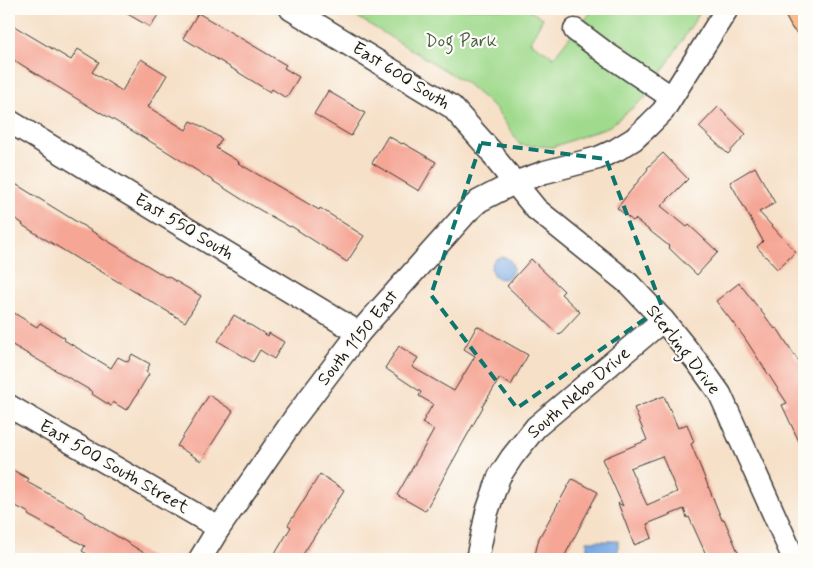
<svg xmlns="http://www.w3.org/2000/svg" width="813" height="568" font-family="Mynerve,sans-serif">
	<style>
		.green { fill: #a0da8d; stroke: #5e7b54 }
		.water { fill: #78a9e3; stroke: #4a6280 }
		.building { fill: #f5a695; fill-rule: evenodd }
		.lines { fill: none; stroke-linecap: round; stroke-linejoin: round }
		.minor-casing { stroke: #3d3936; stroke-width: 25 }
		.major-casing { stroke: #3d3936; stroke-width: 30 }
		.minor { stroke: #fff; stroke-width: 22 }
		.major { stroke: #f9bc8a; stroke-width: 28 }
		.marked { fill: none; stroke: #0f766e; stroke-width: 4; stroke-dasharray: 10 6; stroke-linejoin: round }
		.labels { text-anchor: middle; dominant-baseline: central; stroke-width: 4.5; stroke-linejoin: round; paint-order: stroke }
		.park-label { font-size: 18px; fill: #4a5e44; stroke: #fdfcf7 }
		.street-label { font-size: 18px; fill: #1c1c1c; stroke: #fdfcf7 }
	</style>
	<rect width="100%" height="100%" fill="#fdfcf7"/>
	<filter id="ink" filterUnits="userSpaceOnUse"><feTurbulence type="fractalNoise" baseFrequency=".02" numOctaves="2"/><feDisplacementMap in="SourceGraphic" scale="10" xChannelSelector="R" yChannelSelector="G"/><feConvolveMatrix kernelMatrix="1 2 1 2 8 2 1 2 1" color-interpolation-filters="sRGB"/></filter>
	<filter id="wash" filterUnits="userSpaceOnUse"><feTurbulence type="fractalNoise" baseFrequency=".0096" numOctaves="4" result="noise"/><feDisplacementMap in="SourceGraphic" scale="20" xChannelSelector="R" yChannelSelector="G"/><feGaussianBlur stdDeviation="1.12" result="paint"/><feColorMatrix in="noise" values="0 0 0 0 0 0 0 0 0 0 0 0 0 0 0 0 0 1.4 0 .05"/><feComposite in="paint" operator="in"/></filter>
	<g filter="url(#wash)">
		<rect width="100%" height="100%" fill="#f6e0c8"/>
		<polygon class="green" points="344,9 531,9 530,11 543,18 530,42 554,57 571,35 594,9 702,9 646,97 610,126 553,147 520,145 496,109 466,83"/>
		<g class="water">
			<circle cx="502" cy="268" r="11"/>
			<rect x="587" y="541" width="31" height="14"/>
		</g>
		<g id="blocks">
			<g class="building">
				<polygon points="119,9 162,9 150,27"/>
				<polygon points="198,13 286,65 284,68 299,77 286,98 272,89 270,92 183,38"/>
				<polygon points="9,23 71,60 78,49 99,62 92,72 122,91 141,59 167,75 148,107 186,130 191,121 201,126 222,139 216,148 239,162 238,163 319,210 320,208 364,236 347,262 291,226 290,227 246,202 163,149 100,112 100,113 9,57"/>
				<polygon points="328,91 365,113 351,136 314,114"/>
				<polygon points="718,107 746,134 728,154 699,127"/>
				<polygon points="388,136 402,144 403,143 436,162 419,191 372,163"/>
				<polygon points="663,153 688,179 661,206 687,227 689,225 718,252 697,275 668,247 669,246 635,219 633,221 617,208 648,169 647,168"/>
				<polygon points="755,167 775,203 759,212 796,252 777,269 757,247 763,241 730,182"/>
				<polygon points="9,180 166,277 167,276 201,296 185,322 87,263 86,264 22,225 23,224 9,214"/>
				<polygon points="531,259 564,291 561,294 580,312 559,335 507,286"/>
				<polygon points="739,283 775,329 777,328 804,370 804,452 782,405 787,403 744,337 716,301"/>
				<polygon points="9,310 37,327 40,323 65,338 64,340 111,368 118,357 128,362 132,354 150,364 146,372 149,374 128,409 127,409 126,410 113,402 111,406 92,394 93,392 9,343"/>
				<polygon points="234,315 268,336 269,333 284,342 274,359 260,350 253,362 218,341"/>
				<polygon points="477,326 528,355 511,385 500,378 482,407 483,407 425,511 397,495 434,430 422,423 433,404 419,396 421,392 385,368 399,346 418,358 412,367 454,391 475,356 464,349"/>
				<polygon points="209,395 233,411 201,461 177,446"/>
				<path d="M664 396 678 428 687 424 694 442 691 444 722 520 724 519 741 559H708L689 517 687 518 684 509 647 524 652 538 634 545 618 503 623 506 602 459 647 440 634 408ZM662 456 677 492 647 505 630 468Z"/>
				<polygon points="9,468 29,479 27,482 85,514 84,516 154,559 95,559 82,551 85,546 28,515 29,513 14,505 9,514"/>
				<polygon points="320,474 344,490 300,559 272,559 291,527 288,525"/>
				<polygon points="572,479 598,492 563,559 534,559 539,538"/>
			</g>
		</g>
	</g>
	<g filter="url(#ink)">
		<use href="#blocks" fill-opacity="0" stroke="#3d3936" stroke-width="1"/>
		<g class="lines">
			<g class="minor-casing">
				<g id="minor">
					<polyline points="291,9 452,107 491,151 497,161 536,209 629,284 663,320 698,363 720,394 794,559"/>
					<polyline points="575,30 607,54 671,97"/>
					<polyline points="9,121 359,333"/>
					<polyline points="9,406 219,528"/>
					<polyline points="200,559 219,528 296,416 359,333 467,212 479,201 514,183 545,172 598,158 616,150 634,139 648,126 663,111 727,9"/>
					<polyline points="477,559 487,512 499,477 512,457 536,427 663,320"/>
				</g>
			</g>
			<g class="major-casing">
				<polyline id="major" points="798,9 804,20"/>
			</g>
			<use href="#minor" class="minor"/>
			<use href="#major" class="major"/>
		</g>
	</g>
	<path class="marked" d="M481 143 606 159 662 307 517 408 431 295Z"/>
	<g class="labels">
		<g class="park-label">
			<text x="461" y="41">Dog Park</text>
		</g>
		<g class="street-label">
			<text transform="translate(401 76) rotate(32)">East 600 South</text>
			<text transform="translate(184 227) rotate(31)">East 550 South</text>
			<text transform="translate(358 338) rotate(-51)">South 1150 East</text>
			<text transform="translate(683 350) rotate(52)">Sterling Drive</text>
			<text transform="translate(579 393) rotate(-41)">South Nebo Drive</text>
			<text transform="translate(114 467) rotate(30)">East 500 South Street</text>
		</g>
	</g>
	<rect width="813" height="568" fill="none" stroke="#fdfcf7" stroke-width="30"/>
</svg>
